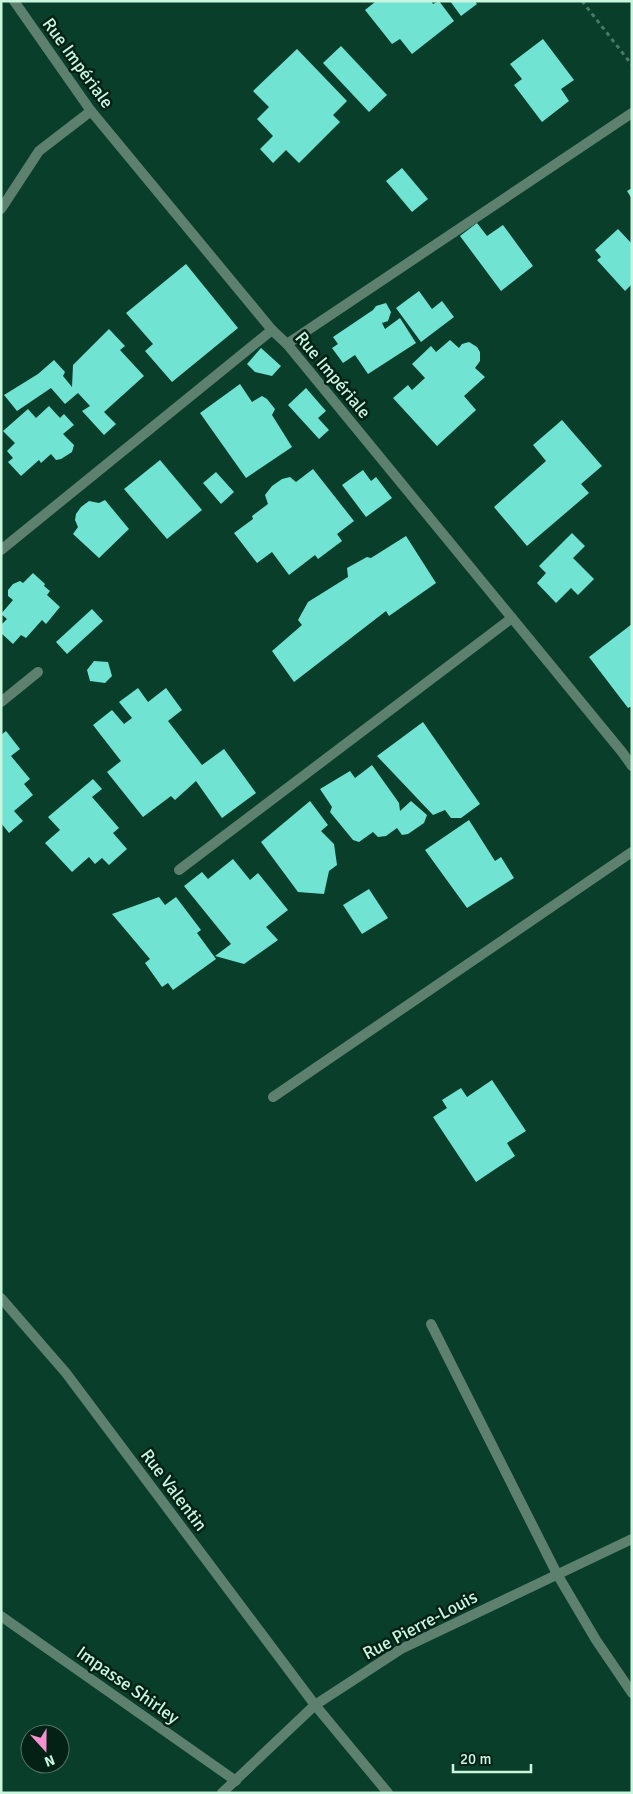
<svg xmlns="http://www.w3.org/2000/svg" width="633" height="1794" font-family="Signika,sans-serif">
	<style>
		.building { fill: #71e3d3 }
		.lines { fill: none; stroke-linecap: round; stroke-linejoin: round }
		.path { stroke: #487a66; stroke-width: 3; stroke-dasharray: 4 4; stroke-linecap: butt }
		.lane { stroke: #5d806f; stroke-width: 10 }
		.street { stroke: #5d806f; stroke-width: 10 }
		.labels { text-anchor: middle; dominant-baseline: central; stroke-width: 5; stroke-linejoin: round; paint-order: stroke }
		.street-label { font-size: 18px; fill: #caf5df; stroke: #042116 }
	</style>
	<rect width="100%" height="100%" fill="#083e2a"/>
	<g class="building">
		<polygon points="374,1 431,1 433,4 439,1 454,21 412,54 400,39 392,44 365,10 375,2"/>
		<polygon points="450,1 475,1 477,4 461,16"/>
		<polygon points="543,39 574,80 561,89 569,101 542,122 514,85 522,79 510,64"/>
		<polygon points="341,46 387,95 369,112 323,63"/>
		<polygon points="297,49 347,101 333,115 340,122 299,163 286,150 273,163 260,149 273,136 257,119 269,107 253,91"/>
		<polygon points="402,168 428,199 412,212 386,181"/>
		<polygon points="632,188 632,199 627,191"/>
		<polygon points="477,223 487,236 503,225 533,266 501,291 460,236"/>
		<polygon points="618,229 632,244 632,284 625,291 597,260 601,257 595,250"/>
		<polygon points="186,264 238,328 172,382 145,351 153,344 126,313"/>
		<polygon points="419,291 432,309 442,301 454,317 421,342 396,308"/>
		<polygon points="386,303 391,312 388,321 382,323 385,329 400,318 416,343 368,374 355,355 343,363 332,348 338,344 333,337 373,310 376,306"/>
		<polygon points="109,329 125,346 120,350 144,376 104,412 116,424 104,435 82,411 90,406 78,393 65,404 51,388 17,411 4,395 38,374 54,360 65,372 63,376 72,387 73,365"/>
		<polygon points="450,340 459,348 462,344 469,342 477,347 480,352 480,361 475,368 485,377 464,396 476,410 437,446 393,398 408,385 412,390 425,378 412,364 431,346 436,352"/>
		<polygon points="261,348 281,366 272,376 255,372 247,364"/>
		<polygon points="240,384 252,402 262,396 267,399 275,409 272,415 292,447 246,478 200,413"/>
		<polygon points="306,388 326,411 318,418 329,430 319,439 288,405"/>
		<polygon points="49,406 60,418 64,414 74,425 63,434 74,445 72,452 61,459 56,460 51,454 41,463 39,460 21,476 8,462 13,458 7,451 15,443 3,431 28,409 36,418"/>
		<polygon points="562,420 602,466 581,484 589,493 527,546 494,507 546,461 533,445"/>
		<polygon points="160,460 202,510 167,539 124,489"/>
		<polygon points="313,469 354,521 337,534 342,541 318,559 315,555 289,575 272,552 257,563 234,533 253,519 252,516 268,504 265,495 272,486 282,479 290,477 296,482"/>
		<polygon points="363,470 371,481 376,477 392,498 366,517 342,485"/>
		<polygon points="216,472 234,492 221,504 203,483"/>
		<polygon points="105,500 129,529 99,558 73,534 78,527 75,520 76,514 81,507 89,501 99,503"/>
		<polygon points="572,533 585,546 573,558 594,579 578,595 571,588 556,603 537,583 546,573 539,566"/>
		<polygon points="406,536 436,583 389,616 386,611 294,682 272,651 302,625 298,620 308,602 348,577 347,568 367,557 371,558"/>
		<polygon points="33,573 45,584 44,586 50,591 47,595 60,607 46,624 42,620 26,638 21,635 13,644 1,633 1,625 7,619 1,614 13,600 8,596 8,590 13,584 20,581 23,583"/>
		<polygon points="92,609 103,621 67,654 56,642"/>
		<polygon points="632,624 632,706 628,708 589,657"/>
		<polygon points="94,661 108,662 112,676 105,683 90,681 87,670"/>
		<polygon points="138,688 148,702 166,688 182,710 168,721 202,765 224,749 256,793 222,818 196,781 175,800 171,796 143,817 107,772 121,761 93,725 112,710 124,724 132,718 119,702"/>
		<polygon points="423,722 480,804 461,818 451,818 445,810 433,815 377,756"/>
		<polygon points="6,731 20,749 11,756 30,779 24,784 33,795 14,811 23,821 9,833 1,823 1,735"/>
		<polygon points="372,765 399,803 400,811 411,801 427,815 424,823 408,834 402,835 397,828 386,836 378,837 373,832 359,842 353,840 330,812 332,807 320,789 350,771 355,778"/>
		<polygon points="93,779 102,789 92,797 119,828 113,833 127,849 109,865 102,858 95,864 89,857 72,872 45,843 60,830 48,817"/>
		<polygon points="310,801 328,825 321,831 334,844 337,865 329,871 324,894 298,892 261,842"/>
		<polygon points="469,820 495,861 501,857 514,878 467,908 425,850"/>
		<polygon points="233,859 250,880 258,873 288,910 266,927 278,940 244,964 215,956 231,944 184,886 202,872 208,879"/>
		<polygon points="369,889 388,918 362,934 343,905"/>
		<polygon points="159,897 165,905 176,897 201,930 197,933 216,959 173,990 168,983 162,987 145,963 150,959 112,914"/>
		<polygon points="492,1080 526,1131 507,1143 515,1156 476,1182 433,1117 447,1108 442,1100 461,1088 467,1097"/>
	</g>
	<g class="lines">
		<polyline class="path" points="582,1 632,65"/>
		<g class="lane">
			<polyline points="1,209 39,151 91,111"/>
			<polyline points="1,550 272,330"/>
			<polyline points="1,702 38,672"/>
			<polyline points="179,870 512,618"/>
			<polyline points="273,1097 632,852"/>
		</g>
		<g class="street">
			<polyline points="14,1 91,111 272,330 287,344 622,752 632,766"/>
			<polyline points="287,344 632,113"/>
			<polyline points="1,1298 66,1373 315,1705 388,1793"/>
			<polyline points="431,1324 557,1574 596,1640 632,1693"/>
			<polyline points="1,1616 236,1781"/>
			<polyline points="222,1793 315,1705 401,1649 632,1539"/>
		</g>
	</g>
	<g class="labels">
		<g class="street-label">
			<text transform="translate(78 63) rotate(54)">Rue Impériale</text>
			<text transform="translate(333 375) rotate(50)">Rue Impériale</text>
			<text transform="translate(174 1490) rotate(53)">Rue Valentin</text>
			<text transform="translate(420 1625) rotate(-28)">Rue Pierre-Louis</text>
			<text transform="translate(128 1685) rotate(35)">Impasse Shirley</text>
		</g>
	</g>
	<rect width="633" height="1794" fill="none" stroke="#caf5df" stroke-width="5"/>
	<g transform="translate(45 1749) rotate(159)"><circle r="24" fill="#042116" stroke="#537666"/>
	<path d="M0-4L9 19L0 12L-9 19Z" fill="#f790cf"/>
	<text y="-8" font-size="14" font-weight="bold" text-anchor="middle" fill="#caf5df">N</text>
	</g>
	<path d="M453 1764v8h78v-8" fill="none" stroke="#caf5df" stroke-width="2.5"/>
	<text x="460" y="1764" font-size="15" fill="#caf5df" stroke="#042116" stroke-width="4" paint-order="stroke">20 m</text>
</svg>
